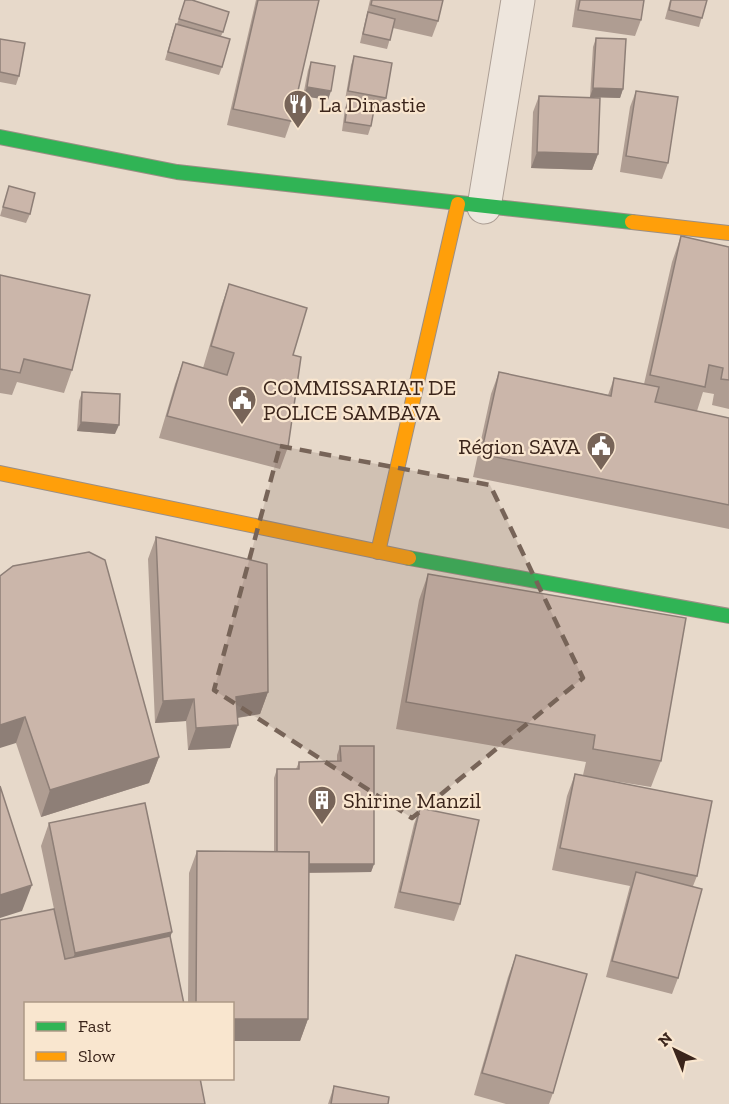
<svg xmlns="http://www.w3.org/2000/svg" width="729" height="1104" font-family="'Zilla Slab',serif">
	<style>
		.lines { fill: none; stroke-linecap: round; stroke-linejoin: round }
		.street-casing { stroke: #ac9e94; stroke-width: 35 }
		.fast-casing { stroke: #9b8e84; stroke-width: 16 }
		.slow-casing { stroke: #9b8e84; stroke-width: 16 }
		.street { stroke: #eee6dd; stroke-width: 33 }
		.fast { stroke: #30b455; stroke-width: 14 }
		.slow { stroke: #ff9f0a; stroke-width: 14 }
		.wall { fill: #af9d92 }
		.shaded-wall { fill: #8e7f77 }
		.building { fill: #cbb6aa; stroke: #8e7f77; stroke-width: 1.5 }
		.marked { fill: #776458; fill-opacity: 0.2; stroke: #776458; stroke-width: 4.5; stroke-dasharray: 12 8; stroke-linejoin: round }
		.labels { text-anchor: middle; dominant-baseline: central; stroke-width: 4.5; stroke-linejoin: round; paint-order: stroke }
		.poi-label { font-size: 22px; fill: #3b251b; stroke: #f9e6cf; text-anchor: start }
	</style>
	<rect width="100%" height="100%" fill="#e7d9ca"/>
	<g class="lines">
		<g class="street-casing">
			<polyline id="street" points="484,207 518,0"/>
		</g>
		<g class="fast-casing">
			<g id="fast">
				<polyline points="0,137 177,172 632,222"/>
				<polyline points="409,558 729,616"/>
			</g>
		</g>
		<g class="slow-casing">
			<g id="slow">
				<polyline points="632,222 729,233"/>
				<polyline points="0,473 409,558"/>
				<polyline points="378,552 458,204"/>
			</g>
		</g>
		<use href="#street" class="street"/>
		<use href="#fast" class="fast"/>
		<use href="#slow" class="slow"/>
	</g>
	<g class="wall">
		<polygon points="185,0 223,32 221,36 222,67 219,75 165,60 173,32 176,24 177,24"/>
		<polygon points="256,0 319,0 291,121 285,138 227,125"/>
		<polygon points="370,0 443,0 438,21 432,37 393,28 387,49 360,43"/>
		<polygon points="576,0 644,0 641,20 635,36 572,27"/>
		<polygon points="670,0 707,0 699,27 665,19"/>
		<polygon points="596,38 623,89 620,98 590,97 593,47"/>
		<polygon points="0,39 19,76 16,85 0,82"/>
		<polygon points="354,56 386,98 382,107 375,106 371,126 368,135 342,131 345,108 348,101 345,100 351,65"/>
		<polygon points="311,62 328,100 303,96 308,70"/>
		<polygon points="636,91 668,163 662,179 620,172 630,107"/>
		<polygon points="539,96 598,154 592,170 531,168 533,112"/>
		<polygon points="9,186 30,214 26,223 0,216"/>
		<polygon points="681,236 729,247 729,409 712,405 714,394 703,392 697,411 729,418 729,529 473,477 491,394 499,372 608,395 614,378 644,384 672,262"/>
		<polygon points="0,275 72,370 64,393 17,382 12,395 0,393"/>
		<polygon points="229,284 293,355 288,447 280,469 159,438 175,384 183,362 203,368 221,307"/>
		<polygon points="82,392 115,434 77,431 79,401"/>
		<polygon points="156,537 268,692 260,714 238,718 230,748 188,750 186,721 155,723 148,559"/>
		<polygon points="428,574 661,761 651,787 589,777 697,876 693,886 678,978 672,994 606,977 630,886 552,870 567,796 575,774 583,775 586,762 396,729 419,600"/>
		<polygon points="0,576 159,757 149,783 41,817 16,743"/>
		<polygon points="340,746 374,864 371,872 309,873 308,1019 300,1041 232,1004 188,1004 189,873 197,851 274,852 274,778 277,769 296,769 299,762 337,761 337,755"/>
		<polygon points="420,808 460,904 454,921 394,908 414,824"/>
		<polygon points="49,823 172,932 170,937 0,1104 54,909 41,846"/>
		<polygon points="516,955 553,1093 549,1104 506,1104 474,1095 508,977"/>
		<polygon points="334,1086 388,1104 328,1104"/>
	</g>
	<g class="shaded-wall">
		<polygon points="307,87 331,91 328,100 303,96"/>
		<polygon points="593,88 623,89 620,98 590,97"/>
		<polygon points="537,152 598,154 592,170 531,168"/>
		<polygon points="81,422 119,425 115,434 77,431"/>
		<polygon points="268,692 260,714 228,719 236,697"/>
		<polygon points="194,699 186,721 155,723 163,701"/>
		<polygon points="25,717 16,743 0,748 0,725"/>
		<polygon points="238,725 230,748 188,750 196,728"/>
		<polygon points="159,757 149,783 41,817 50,790"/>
		<polygon points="277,864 374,864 371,872 273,873"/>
		<polygon points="32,885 22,911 0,918 0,895"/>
		<polygon points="172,932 164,954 67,975 75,953"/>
		<polygon points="232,1019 308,1019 300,1041 232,1041"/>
	</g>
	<g class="building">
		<polygon points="185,0 192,0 229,12 223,32 179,19"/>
		<polygon points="258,0 319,0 291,121 233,109"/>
		<polygon points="372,0 443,0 438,21 371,5"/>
		<polygon points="580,0 644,0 641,20 578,10"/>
		<polygon points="671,0 707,0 702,18 669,10"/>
		<polygon points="368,12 395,19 390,40 363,34"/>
		<polygon points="176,24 230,39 222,67 168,52"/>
		<polygon points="596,38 626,39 623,89 593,88"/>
		<polygon points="0,39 25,43 19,76 0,72"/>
		<polygon points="354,56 392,63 386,98 348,91"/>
		<polygon points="311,62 335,66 331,91 307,87"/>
		<polygon points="636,91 678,97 668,163 626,156"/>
		<polygon points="539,96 600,98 598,154 537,152"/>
		<polygon points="348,100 375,104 371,126 345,122"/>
		<polygon points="9,186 35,193 30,214 3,207"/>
		<polygon points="681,236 729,247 729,380 721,379 723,368 709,365 705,387 650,375"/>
		<polygon points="0,275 90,295 72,370 24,359 20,373 0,369"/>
		<polygon points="229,284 307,308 293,355 301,357 288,447 167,416 183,362 227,375 234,353 211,346"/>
		<polygon points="499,372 611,396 614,378 659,387 655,402 729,418 729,505 481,454"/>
		<polygon points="82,392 120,394 119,425 81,422"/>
		<polygon points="156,537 267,564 268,692 236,697 238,725 196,728 194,699 163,701"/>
		<polygon points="89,552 105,560 159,757 50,790 25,717 0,725 0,576 13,566"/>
		<polygon points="428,574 686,618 661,761 593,749 595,735 406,702"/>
		<polygon points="340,746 374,746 374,864 309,864 309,852 277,852 277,769 299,769 299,762 341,761"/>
		<polygon points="575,774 712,801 697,876 560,848"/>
		<polygon points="0,786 32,885 0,895"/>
		<polygon points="145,803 172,932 75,953 49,823"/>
		<polygon points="420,808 479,820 460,904 400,892"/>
		<polygon points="197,851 309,852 308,1019 232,1019 232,1004 196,1004"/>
		<polygon points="636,872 702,889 678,978 612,961"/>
		<polygon points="54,909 65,959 170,936 184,1004 26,1004 26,1078 200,1078 205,1104 0,1104 0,920"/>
		<polygon points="516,955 587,974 553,1093 482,1073"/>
		<polygon points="334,1086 389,1097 388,1104 331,1104"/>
	</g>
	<path class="marked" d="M280 446 490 485 583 678 412 818 214 690Z"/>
	<defs>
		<g id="restaurant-pin" transform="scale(1.5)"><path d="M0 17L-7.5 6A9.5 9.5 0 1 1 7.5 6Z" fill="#776458" stroke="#f9e6cf"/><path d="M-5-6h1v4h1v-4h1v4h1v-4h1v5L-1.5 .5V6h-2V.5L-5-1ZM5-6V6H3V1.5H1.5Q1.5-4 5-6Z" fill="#fff"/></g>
		<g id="civic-pin" transform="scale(1.5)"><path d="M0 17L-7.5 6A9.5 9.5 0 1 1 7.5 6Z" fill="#776458" stroke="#f9e6cf"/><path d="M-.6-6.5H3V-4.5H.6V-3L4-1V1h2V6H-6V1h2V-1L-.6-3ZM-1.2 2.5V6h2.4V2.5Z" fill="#fff"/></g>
		<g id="building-pin" transform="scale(1.5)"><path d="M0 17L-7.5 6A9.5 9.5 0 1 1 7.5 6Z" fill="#776458" stroke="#f9e6cf"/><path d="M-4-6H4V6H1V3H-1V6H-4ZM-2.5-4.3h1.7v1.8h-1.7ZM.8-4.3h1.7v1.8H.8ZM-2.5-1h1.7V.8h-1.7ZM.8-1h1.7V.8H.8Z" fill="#fff"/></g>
	</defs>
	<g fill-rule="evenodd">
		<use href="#restaurant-pin" x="298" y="104"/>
		<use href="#civic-pin" x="242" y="400"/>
		<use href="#civic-pin" x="601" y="446"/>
		<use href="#building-pin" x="322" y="800"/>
	</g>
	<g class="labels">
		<g class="poi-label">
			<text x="319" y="104">La Dinastie</text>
			<text x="263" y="387">COMMISSARIAT DE<tspan x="263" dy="25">POLICE SAMBAVA</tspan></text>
			<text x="580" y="446" text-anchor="end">Région SAVA</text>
			<text x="343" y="800">Shirine Manzil</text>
		</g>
	</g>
	<rect x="24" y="1002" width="210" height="78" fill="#f9e6cf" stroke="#ad9987" stroke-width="1.5"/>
	<rect x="36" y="1022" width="30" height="9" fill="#30b455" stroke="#ad9987" stroke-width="1.5"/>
	<text x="78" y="1032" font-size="18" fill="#3b251b">Fast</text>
	<rect x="36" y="1052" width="30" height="9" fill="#ff9f0a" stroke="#ad9987" stroke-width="1.5"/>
	<text x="78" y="1062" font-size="18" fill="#3b251b">Slow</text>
	<g transform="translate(675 1050) rotate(317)" stroke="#f9e6cf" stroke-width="4.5" paint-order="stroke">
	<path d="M0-4.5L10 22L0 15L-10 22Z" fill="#3b251b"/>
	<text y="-9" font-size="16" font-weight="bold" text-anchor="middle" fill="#3b251b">N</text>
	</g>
</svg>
